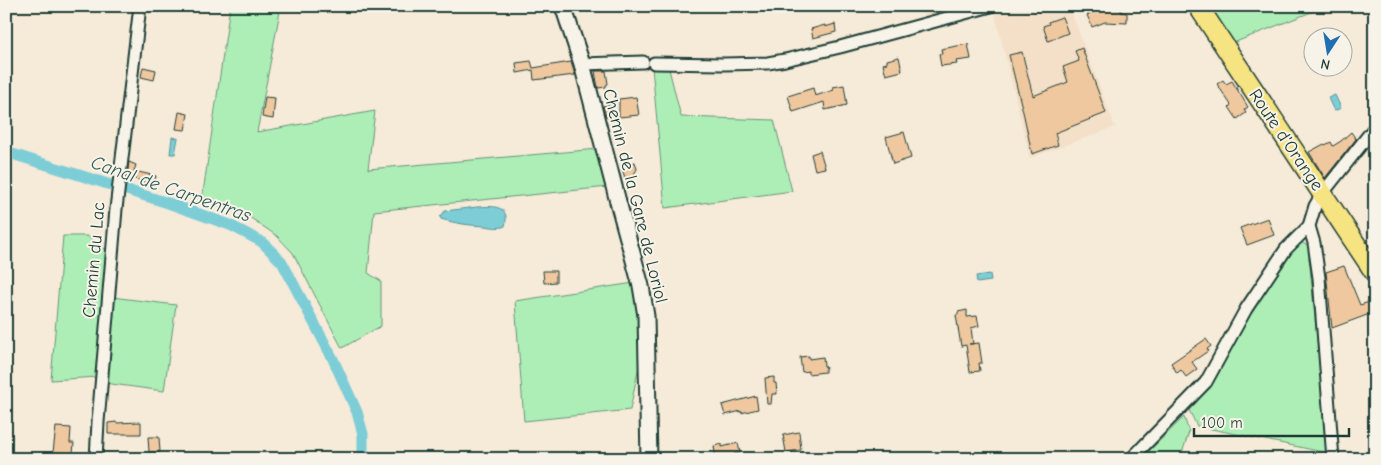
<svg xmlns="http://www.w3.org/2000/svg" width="1381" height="465" font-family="'Comic Neue',sans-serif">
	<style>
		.built { fill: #f4e0c8 }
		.green { fill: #adeeb7; stroke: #669676 }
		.water { fill: #7dcdd7; stroke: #579396 }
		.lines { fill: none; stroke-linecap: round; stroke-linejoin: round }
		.stream { stroke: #579396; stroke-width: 3 }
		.canal { stroke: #7dcdd7; stroke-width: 11 }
		.building { fill: #f0c89f; stroke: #1f3d34 }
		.minor-casing { stroke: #1f3d34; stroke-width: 15 }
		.tertiary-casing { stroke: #1f3d34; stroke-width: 19 }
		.primary-casing { stroke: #1f3d34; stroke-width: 22 }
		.minor { stroke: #f7f3e8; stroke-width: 11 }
		.tertiary { stroke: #f7f3e8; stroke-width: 15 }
		.primary { stroke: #f6e381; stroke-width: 19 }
		.labels { text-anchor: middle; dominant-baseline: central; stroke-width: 4; stroke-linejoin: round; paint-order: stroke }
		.street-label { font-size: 18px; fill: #1f3d34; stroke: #f7f3e8 }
		.water-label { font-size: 19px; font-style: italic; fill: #325a55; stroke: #f7f3e8 }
	</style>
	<rect width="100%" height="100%" fill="#f6ead9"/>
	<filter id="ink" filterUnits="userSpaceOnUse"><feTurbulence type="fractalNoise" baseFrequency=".02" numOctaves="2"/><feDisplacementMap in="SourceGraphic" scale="10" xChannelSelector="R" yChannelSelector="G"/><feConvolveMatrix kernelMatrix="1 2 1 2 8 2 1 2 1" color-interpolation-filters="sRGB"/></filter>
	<g filter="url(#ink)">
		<g class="built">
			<polygon points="920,6 960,6 925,16"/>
			<polygon points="1024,6 1069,6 1115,127 1030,158 995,14"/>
		</g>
		<g class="green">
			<polygon points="230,6 281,6 257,132 375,111 368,169 599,149 608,187 374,211 368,273 381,281 381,326 342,348 293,253 277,236 248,216 202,200"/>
			<polygon points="1209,6 1324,6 1324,7 1233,43"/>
			<polygon points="652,67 669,69 681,117 774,120 792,191 665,208"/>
			<polygon points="63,236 87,236 109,252 97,377 51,380"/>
			<polygon points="1301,242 1308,246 1328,453 1197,426 1189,410 1211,386 1241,330 1287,256"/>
			<polygon points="634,283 643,346 630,410 524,421 515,301"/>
			<polygon points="112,297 176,305 164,391 104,383"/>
			<polygon points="1184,417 1189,432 1180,459 1141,459"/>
		</g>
		<g class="water">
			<polygon points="1335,95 1341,108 1334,111 1328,98"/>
			<polygon points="172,137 178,138 175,154 170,154"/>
			<path d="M477 207C491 206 511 204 505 226 499 229 492 227 485 226 468 225 458 224 441 219L440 217 445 211Z"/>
			<polygon points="990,274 991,281 977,283 976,276"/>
		</g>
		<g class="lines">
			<polyline class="stream" points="1368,279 1375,288"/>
			<polyline class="canal" points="6,152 168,203 230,225 262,242 282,262 333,359 357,412 363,434 363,459"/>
		</g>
		<g class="building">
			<polygon points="1107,6 1121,6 1121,12 1127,13 1127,23 1105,22 1092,27 1087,15 1107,7"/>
			<polygon points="1062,17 1068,33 1048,41 1043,26 1049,24 1048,22"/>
			<polygon points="835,24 836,32 813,38 811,29 825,25 825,27"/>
			<polygon points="968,44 971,59 956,61 957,64 941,66 939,54 942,54 941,49"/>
			<polygon points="1082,48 1106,113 1055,133 1058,145 1032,154 1024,116 1009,55 1022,52 1033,96 1068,82 1063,67 1079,61 1075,51"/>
			<polygon points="899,57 902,71 886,75 883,64 887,63 887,60"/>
			<polygon points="531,61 533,68 571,62 575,75 534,80 533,70 517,73 516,63"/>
			<polygon points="143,67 156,70 154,80 141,77"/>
			<polygon points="595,71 606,71 608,84 606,85 606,87 598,88"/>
			<polygon points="1223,80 1226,84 1232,81 1248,107 1244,110 1246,113 1237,119 1229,107 1231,105 1217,84"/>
			<polygon points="844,85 847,105 825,110 824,102 793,112 788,96 813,88 815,96 834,90 833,87"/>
			<polygon points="265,97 275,98 273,119 262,117"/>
			<polygon points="636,97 639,115 619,117 619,99"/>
			<polygon points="611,104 613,117 606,117 603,106"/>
			<polygon points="179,112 188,114 185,130 176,129"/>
			<polygon points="904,132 911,158 893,164 886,137"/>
			<polygon points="1351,132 1356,139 1325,178 1309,152 1324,144 1325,145 1331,142 1333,146 1341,141"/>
			<polygon points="820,151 825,168 815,170 811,154"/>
			<polygon points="129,162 136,165 134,171 156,176 154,186 127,176"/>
			<polygon points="635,162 637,169 633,176 625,178 621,165"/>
			<polygon points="1268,218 1274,235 1247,245 1240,228"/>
			<polygon points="1344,266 1360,305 1375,300 1375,312 1332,328 1326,272"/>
			<polygon points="543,271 556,271 556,282 544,283"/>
			<polygon points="967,310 967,317 977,316 979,326 971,328 973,344 969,344 979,343 982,363 979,363 980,371 970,372 966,345 961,346 956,315 958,315 958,312"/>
			<polygon points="1206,339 1211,346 1207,349 1208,351 1192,362 1197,369 1186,377 1181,370 1177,373 1171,363"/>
			<polygon points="809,356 809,359 823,357 824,366 826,367 825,369 825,372 808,374 808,371 802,372 800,357"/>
			<polygon points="774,377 774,383 776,383 777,394 772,394 771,404 767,404 765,378"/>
			<polygon points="756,396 758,409 741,413 741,411 725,415 722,405"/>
			<polygon points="116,422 116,423 141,422 141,434 108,434 108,423"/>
			<polygon points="56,427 71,428 70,443 74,443 73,453 53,452"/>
			<polygon points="799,432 801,450 786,452 783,435"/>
			<polygon points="148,437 159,437 160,452 149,452"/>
			<polygon points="738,443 740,453 734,454 735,458 716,459 714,446 722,444 722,447"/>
		</g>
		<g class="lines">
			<g class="minor-casing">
				<g id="minor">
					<polyline points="654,63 724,64 768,63 785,60 840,47 991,6"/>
					<polyline points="582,64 643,62"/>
					<polyline points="96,459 98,422 116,209 140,6"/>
					<polyline points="1131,459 1206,382 1246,309 1286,249 1309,226"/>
					<polyline points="1333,459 1319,278 1314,243 1309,226 1315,206 1322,194 1375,127"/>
				</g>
			</g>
			<g class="tertiary-casing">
				<polyline id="tertiary" points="563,6 582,64 617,198 641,286 646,316 649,459"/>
			</g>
			<g class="primary-casing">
				<polyline id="primary" points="1198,6 1375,273"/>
			</g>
			<use href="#minor" class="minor"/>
			<use href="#tertiary" class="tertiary"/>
			<use href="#primary" class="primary"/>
		</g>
	</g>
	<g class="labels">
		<g class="street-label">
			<text transform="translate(1286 140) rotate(56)">Route d'Orange</text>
			<text transform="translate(635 196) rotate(76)">Chemin de la Gare de Loriol</text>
			<text transform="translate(94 260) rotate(-85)">Chemin du Lac</text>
		</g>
		<g class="water-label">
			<text transform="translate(171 189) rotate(19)">Canal de Carpentras</text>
		</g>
	</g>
	<rect width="1381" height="465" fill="none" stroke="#f7f3e8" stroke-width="25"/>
	<rect x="12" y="12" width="1356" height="440" fill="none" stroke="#1f3d34" stroke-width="2" filter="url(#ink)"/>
	<g transform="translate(1328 52) rotate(192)"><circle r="24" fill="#f7f3e8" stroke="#a1aaa0"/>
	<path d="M0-4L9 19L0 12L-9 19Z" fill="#1f6fb2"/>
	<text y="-8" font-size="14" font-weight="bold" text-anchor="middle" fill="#1f3d34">N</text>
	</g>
	<path d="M1194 428v8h155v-8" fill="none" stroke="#1f3d34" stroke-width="2.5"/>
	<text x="1201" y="428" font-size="15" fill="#1f3d34" stroke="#f7f3e8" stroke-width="4" paint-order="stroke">100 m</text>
</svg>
